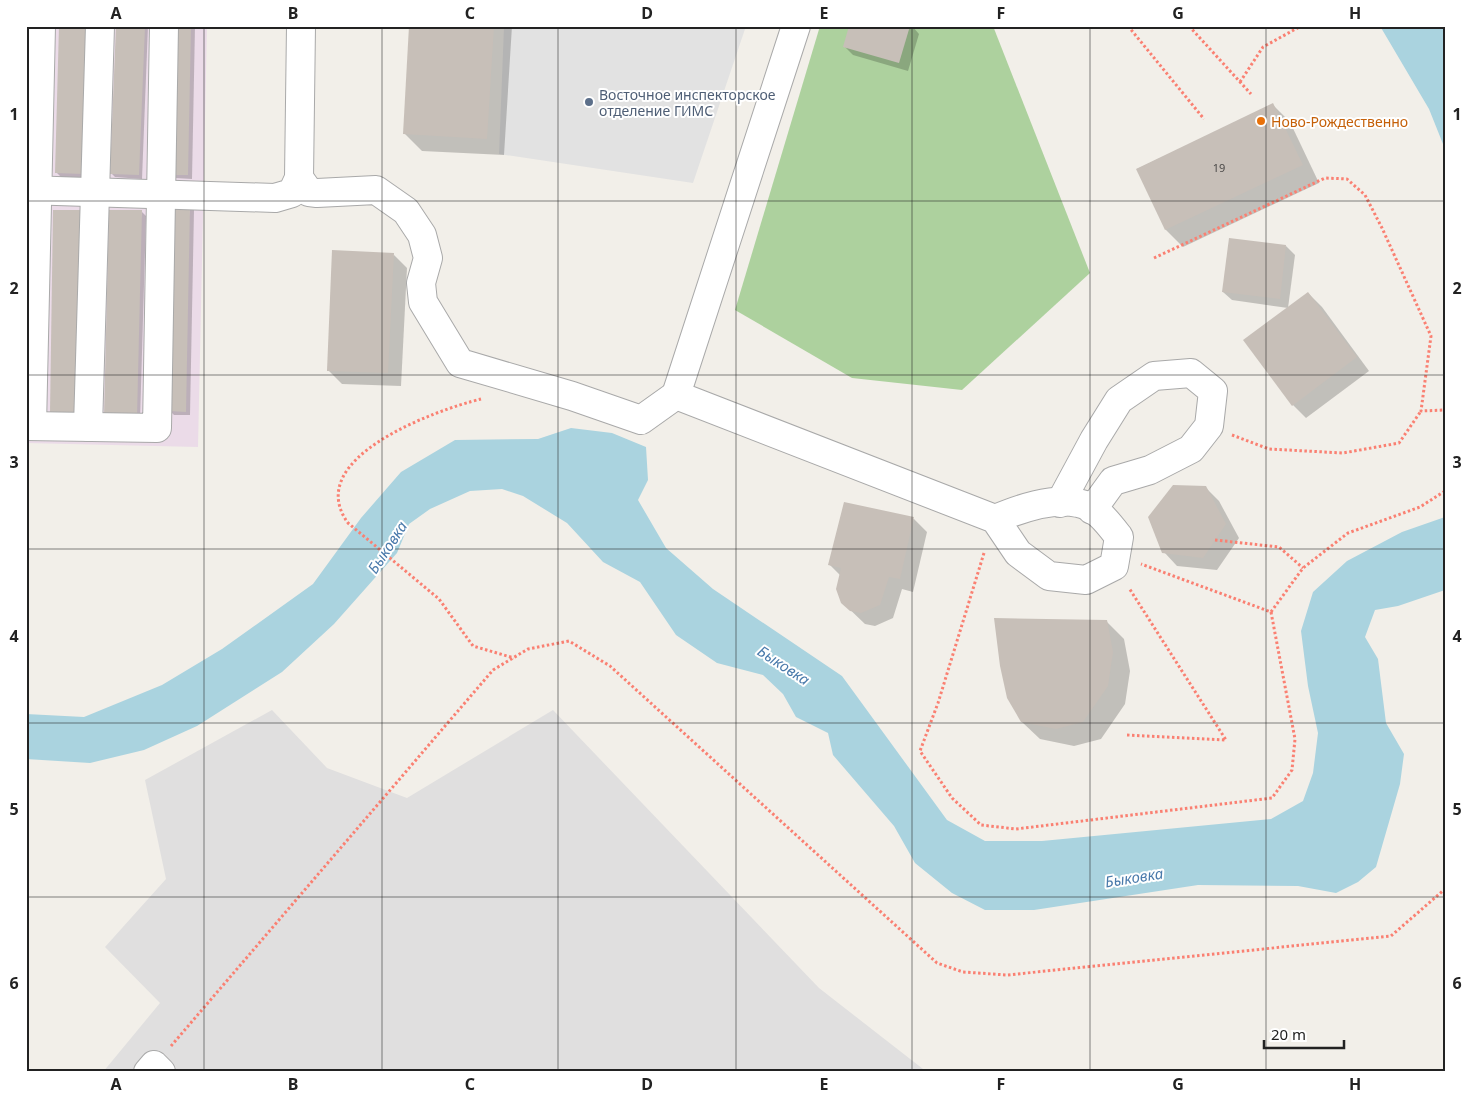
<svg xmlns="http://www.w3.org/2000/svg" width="1471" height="1098" font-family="'Noto Sans',sans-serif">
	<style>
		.residential { fill: #e0dfdf }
		.industrial { fill: #ebdbe8 }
		.forest { fill: #add19e }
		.parking { fill: #e2e2e2 }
		.water { fill: #aad3df }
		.shadow { fill: #0003 }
		.building { fill: #c7bfb8 }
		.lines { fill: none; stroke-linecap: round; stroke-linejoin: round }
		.minor-casing { stroke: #a9a9a9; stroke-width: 30 }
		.path { stroke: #fa8072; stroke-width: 3; stroke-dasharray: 2.5 2.5; stroke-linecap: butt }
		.minor { stroke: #fff; stroke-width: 28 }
		.grid { fill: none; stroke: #222; stroke-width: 1; stroke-opacity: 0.55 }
		.service-dot { fill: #5c6f8a; stroke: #fff; stroke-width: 2 }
		.food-dot { fill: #e8710a; stroke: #fff; stroke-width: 2 }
		.labels { text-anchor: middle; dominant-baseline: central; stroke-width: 4; stroke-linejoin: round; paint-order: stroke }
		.number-label { font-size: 11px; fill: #4b4948 }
		.service-label { font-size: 14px; fill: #4e5e75; stroke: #fff; text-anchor: start }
		.food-label { font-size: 14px; fill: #c56008; stroke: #fff; text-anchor: start }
		.water-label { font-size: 15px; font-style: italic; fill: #4a7aab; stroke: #fff }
		.neatline { fill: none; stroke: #222; stroke-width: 2 }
		.grid-label { font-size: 16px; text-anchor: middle; font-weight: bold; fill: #222 }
	</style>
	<rect width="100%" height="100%" fill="#f2efe9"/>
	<polygon class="residential" points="272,710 327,768 407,798 553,710 819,988 923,1069 997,1069 1003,1072 103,1072 160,1003 105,947 166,879 145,780"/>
	<polygon class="industrial" points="26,26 207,26 198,447 26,443"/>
	<polygon class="forest" points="820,26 993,26 1090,273 962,390 852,378 735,310"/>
	<polygon class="parking" points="504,26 746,26 693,183 499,154"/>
	<g class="water">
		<polygon points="1380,26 1445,26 1445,149 1429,109"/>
		<polygon points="571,428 612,433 646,447 648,480 638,500 666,548 713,589 842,676 947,820 985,841 1042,841 1271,819 1303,801 1313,773 1318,733 1308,686 1301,631 1313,592 1347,561 1402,532 1445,517 1445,590 1398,606 1375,610 1365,637 1378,659 1386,723 1404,754 1400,784 1376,867 1358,882 1336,893 1298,886 1198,885 1034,910 985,910 952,893 915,863 894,826 833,755 828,733 796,717 783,694 763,675 717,663 676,635 640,582 603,562 567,523 523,496 502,489 470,491 430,509 409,524 397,553 334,624 282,672 197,726 144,750 90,763 26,759 26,714 84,717 162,685 222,649 313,584 361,518 401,472 455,440 538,439"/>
	</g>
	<g class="shadow">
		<polygon points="26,26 28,26 26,138"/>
		<polygon points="60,26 90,26 86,177 61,177 57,173"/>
		<polygon points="117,26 148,26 142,179 115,177 111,173"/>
		<polygon points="174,26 195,26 192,179 175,178"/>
		<polygon points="411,26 512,26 504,155 422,151 404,133"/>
		<polygon points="850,26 912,26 919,34 908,71 853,55 844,46"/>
		<polygon points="1273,105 1290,122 1319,183 1183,247 1166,230 1137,169"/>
		<polygon points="190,206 194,210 190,415 174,415 170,411"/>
		<polygon points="142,212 146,216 140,421 109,420"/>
		<polygon points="1286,246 1295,255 1288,308 1232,300 1223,292"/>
		<polygon points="394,255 407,268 401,386 342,384 328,370"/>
		<polygon points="1308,293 1322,307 1369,371 1306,418 1293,405"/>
		<polygon points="1205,487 1219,501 1239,538 1217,570 1177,566 1164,552"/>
		<polygon points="845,503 914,519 927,532 913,592 902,589 893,618 875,626 865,624 842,602 841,576 829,564"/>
		<polygon points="1107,622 1124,639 1130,671 1125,704 1101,739 1074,746 1040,739 1022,722"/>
	</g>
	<g class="building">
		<polygon points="59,26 86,26 83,174 55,173"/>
		<polygon points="116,26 145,26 139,175 110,174"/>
		<polygon points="172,26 191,26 188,175 170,175"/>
		<polygon points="409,26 494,26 487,139 403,134"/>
		<polygon points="849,26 910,26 899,63 843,47"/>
		<polygon points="1273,103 1303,165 1165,230 1136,169"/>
		<polygon points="173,204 190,205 186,412 169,411"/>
		<polygon points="53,210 83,210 79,414 50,413"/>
		<polygon points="109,210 142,210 137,417 104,416"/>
		<polygon points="1229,238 1286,245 1280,299 1222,292"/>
		<polygon points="332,250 394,253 388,373 327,371"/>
		<polygon points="1308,292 1357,357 1292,406 1243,340"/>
		<polygon points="1173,485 1206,486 1226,524 1203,558 1162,553 1148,517"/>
		<polygon points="844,502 914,517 900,579 889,577 880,605 861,613 850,611 841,603 836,589 841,568 828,565"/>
		<polygon points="994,618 1107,620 1113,652 1108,686 1083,722 1056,729 1021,722 1007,698 1000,666"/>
	</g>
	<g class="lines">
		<g class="minor-casing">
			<g id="minor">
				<path d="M796 26 676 395 995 519 1018 553 1049 576 1086 580 1114 566 1119 537C1109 524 1096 506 1078 503 1052 497 1019 509 995 519"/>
				<polyline points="299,178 309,192 317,193 376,190 406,211 422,235 428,258 421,283 423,302 460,363 572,396 641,420 676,395"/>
				<polyline points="26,190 275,198 292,193 299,178 301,26"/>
				<polyline points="26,426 157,428 164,26"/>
				<polyline points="32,426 41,26"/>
				<polyline points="88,427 100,26"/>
				<polyline points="1060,503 1094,440 1119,400 1154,376 1191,373 1213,391 1209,426 1191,449 1150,470 1113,481 1092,510"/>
				<polyline points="148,1072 154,1065 161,1072"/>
			</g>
		</g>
		<g class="path">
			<polyline points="1128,26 1204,119"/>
			<polyline points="1189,26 1251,94"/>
			<polyline points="1240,82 1263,47 1301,26"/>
			<polyline points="1154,258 1325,178 1347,179 1365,195 1382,228 1431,336 1421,411 1445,410"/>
			<path d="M481 399C436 410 301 458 348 523L439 599 473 646 514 658"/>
			<polyline points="1232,435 1269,449 1343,453 1399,443 1421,411"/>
			<polyline points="1215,540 1279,547 1303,568"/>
			<polyline points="984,553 938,703 920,751 952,798 981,825 1016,829 1272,798 1292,770 1295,739 1271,612 1141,564"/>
			<polyline points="1271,612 1303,568 1348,533 1420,507 1445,491"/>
			<polyline points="1127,735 1226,740 1129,588"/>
			<polyline points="171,1046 493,670 528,649 569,641 610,666 937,963 963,972 1007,975 1391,936 1445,889"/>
		</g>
		<use href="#minor" class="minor"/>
	</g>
	<path class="grid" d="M204 26V1072M382 26V1072M558 26V1072M736 26V1072M912 26V1072M1090 26V1072M1266 26V1072M26 201H1445M26 375H1445M26 549H1445M26 723H1445M26 897H1445"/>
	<circle class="service-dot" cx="589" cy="102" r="5"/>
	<circle class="food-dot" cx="1261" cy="121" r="5"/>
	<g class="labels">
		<g class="number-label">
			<text x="1219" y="167">19</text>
		</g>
		<g class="service-label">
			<text x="599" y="94">Восточное инспекторское<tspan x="599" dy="16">отделение ГИМС</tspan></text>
		</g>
		<g class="food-label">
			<text x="1271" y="121">Ново-Рождественно</text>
		</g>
		<g class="water-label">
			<text transform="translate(387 547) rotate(-57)">Быковка</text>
			<text transform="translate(784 665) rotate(33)">Быковка</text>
			<text transform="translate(1134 877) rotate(-9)">Быковка</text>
		</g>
	</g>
	<rect width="1471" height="1098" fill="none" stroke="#ffffff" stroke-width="55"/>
	<path d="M1264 1040v8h80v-8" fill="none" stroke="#222222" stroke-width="2.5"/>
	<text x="1271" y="1040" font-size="15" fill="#222222" stroke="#ffffff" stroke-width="4" paint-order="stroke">20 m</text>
	<rect x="28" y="28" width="1416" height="1042" class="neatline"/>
	<g class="grid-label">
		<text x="116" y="19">A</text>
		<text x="293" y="19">B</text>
		<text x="470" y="19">C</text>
		<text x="647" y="19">D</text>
		<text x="824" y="19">E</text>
		<text x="1001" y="19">F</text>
		<text x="1178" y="19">G</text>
		<text x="1355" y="19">H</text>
		<text x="14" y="120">1</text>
		<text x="1457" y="120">1</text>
		<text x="14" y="294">2</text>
		<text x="1457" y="294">2</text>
		<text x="14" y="468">3</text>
		<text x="1457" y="468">3</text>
		<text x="14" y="642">4</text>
		<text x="1457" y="642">4</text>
		<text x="14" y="815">5</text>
		<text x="1457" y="815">5</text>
		<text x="14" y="989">6</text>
		<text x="1457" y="989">6</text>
		<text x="116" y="1090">A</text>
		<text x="293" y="1090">B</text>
		<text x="470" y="1090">C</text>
		<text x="647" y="1090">D</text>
		<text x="824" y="1090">E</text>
		<text x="1001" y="1090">F</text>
		<text x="1178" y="1090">G</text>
		<text x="1355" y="1090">H</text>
	</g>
</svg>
